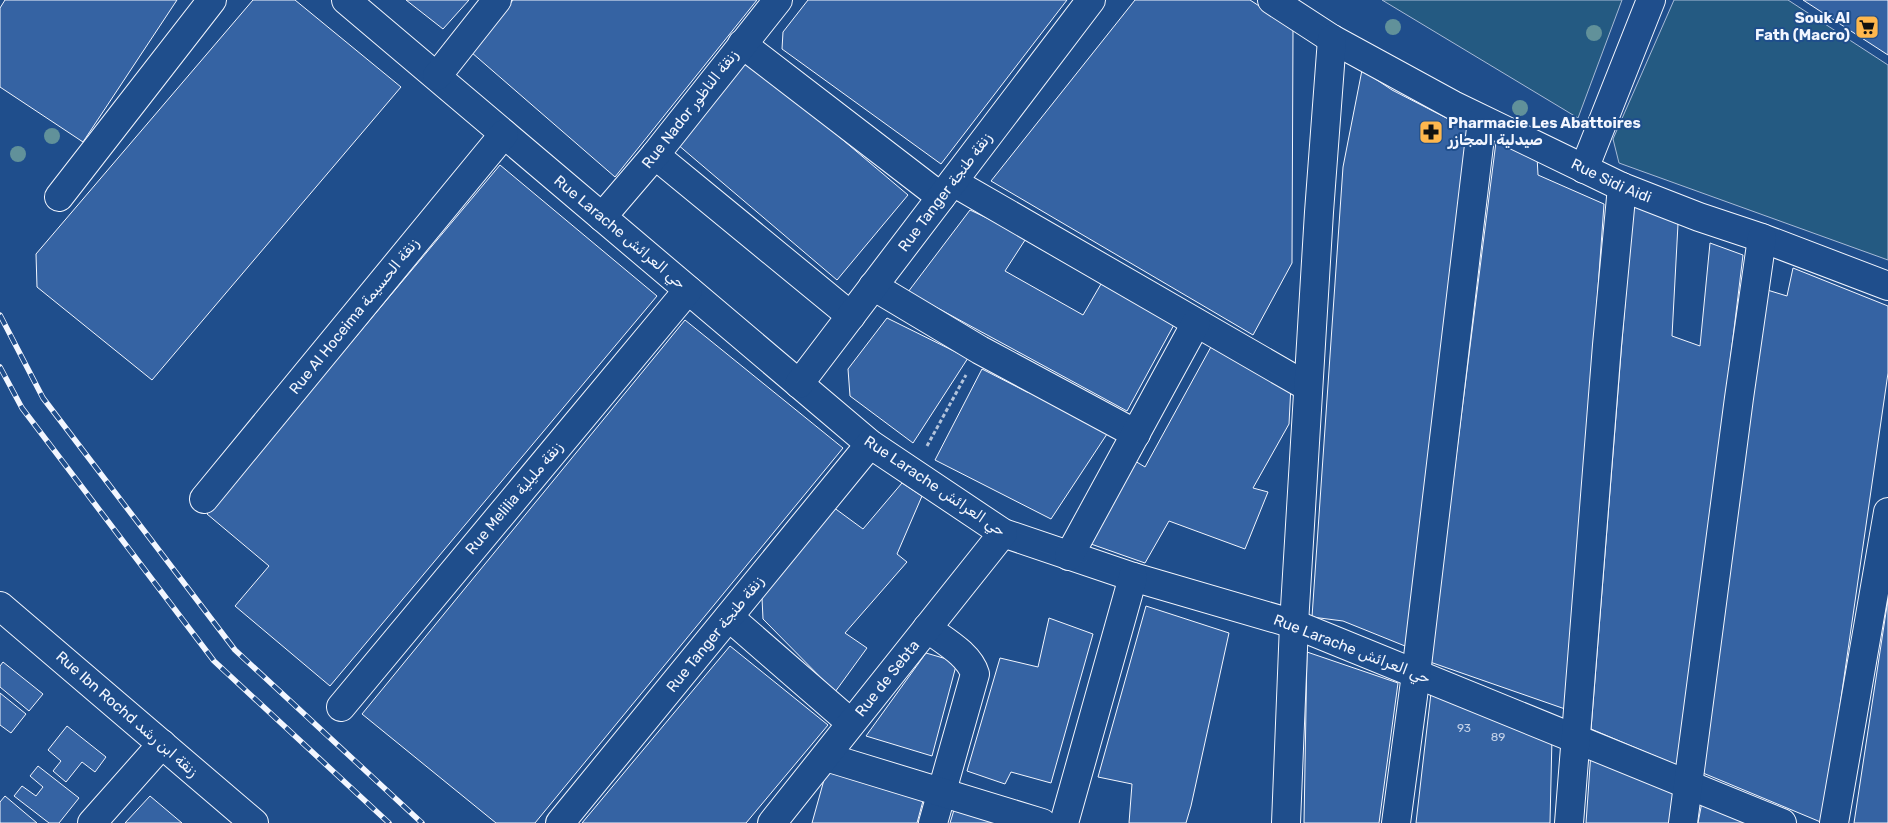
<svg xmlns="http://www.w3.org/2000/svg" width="1888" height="823" font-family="Rubik,'Noto Sans Arabic',sans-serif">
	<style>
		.green { fill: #245a82; stroke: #a8bbd7 }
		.building { fill: #3563a3; stroke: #f2f6ff }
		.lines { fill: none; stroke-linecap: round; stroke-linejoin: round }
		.street-casing { stroke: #f2f6ff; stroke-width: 30 }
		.path { stroke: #b3c4dc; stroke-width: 3; stroke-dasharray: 4 2.5; stroke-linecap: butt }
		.street { stroke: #1f4e8c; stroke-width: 28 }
		.rail-casing { stroke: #f2f6ff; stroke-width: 5.5 }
		.rail { stroke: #1f4e8c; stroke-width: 4; stroke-dasharray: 11; stroke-linecap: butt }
		.tree { fill: #61919a }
		.labels { text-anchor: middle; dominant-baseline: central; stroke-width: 4; stroke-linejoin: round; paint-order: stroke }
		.number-label { font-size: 12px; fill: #c3d1e8 }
		.poi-label { font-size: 15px; font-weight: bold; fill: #f2f6ff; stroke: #1f4e8c; text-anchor: end }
		.street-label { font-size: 15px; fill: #f2f6ff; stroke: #1f4e8c }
	</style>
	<rect width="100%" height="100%" fill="#1f4e8c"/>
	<g class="green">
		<polygon points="1382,0 1622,0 1578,118"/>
		<polygon points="1674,0 1788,0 1888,65 1888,260 1619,163 1613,139"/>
	</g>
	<g class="building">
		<polygon points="5,0 177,0 83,142 0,87 0,8"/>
		<polygon points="253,0 295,0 401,87 152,380 37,287 36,254"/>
		<polygon points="406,0 469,0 443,29"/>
		<polygon points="513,0 757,0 615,177 471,52"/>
		<polygon points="808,0 1067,0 941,164 782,49 783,32"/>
		<polygon points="1135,0 1250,0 1293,28 1292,263 1253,335 991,181"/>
		<polygon points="1803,0 1888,0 1888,55"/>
		<polygon points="746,58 908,195 837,280 677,144"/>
		<polygon points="1362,70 1392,90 1470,130 1410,648 1343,621 1312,617 1343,167"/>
		<polygon points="1496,142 1537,156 1538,175 1604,204 1568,710 1430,662"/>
		<polygon points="500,165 657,296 330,686 235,606 269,566 207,514"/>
		<polygon points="1633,203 1678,224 1672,336 1700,346 1710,243 1743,255 1681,767 1591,729"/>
		<polygon points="970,210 1027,237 1005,271 1083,315 1101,284 1176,321 1127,411 908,292"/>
		<polygon points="1793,268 1888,306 1888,373 1823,823 1703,773 1764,289 1787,296"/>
		<polygon points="887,318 968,358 913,443 850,396 848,369"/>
		<polygon points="685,320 843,448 535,823 496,823 362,714"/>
		<polygon points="1212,345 1291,385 1289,424 1253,488 1268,492 1245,549 1169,521 1145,563 1091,544 1135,461 1145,467"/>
		<polygon points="982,369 1027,392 1051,400 1109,431 1051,519 935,460"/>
		<polygon points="902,483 922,496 897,554 907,562 845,633 867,648 835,692 763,619 762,598 833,507 863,529"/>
		<polygon points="1888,599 1888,823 1854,823"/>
		<polygon points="1146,606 1229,633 1191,806 1186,823 1129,823 1132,784 1098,777"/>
		<polygon points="1049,618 1093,634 1051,783 1011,772 1005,784 967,771 1000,658 1038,667"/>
		<polygon points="730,646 828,725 746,823 582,823"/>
		<polygon points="1307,652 1398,683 1379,823 1304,823"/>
		<polygon points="926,653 957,662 932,756 866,736"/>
		<polygon points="3,662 43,694 29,711 0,687 0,666"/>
		<polygon points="0,693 26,714 11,733 0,725"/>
		<polygon points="1431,693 1552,737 1550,823 1416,823"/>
		<polygon points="67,726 106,757 95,772 82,762 66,782 53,771 61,761 48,750"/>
		<polygon points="1591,752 1677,789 1672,823 1586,823"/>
		<polygon points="38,766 79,798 59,823 49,823 14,796 22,786 36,796 43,787 30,776"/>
		<polygon points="827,769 924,797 917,823 812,823"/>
		<polygon points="5,796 37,823 0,823 0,802"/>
		<polygon points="150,796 182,823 125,823"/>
		<polygon points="1702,802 1749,823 1698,823"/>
		<polygon points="954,810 996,823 950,823"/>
	</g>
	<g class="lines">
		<g class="street-casing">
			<g id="street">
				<polyline points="346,0 870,444 1003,533 1133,577 1294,624 1782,823"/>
				<path id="s1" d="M1272 0 1332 39 1453 105 1622 187 1699 217 1762 238 1888 286"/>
				<polyline points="742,44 941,197"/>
				<polyline points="437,76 497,0"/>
				<polyline points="655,155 851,316"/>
				<polyline points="1584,169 1651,0"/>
				<polyline points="953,182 1308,387"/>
				<polyline points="59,197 212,0"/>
				<polyline points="602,217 655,155 778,0"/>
				<polyline points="873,286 980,350 1136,434"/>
				<polyline points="799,384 1091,0"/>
				<polyline points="204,499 504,134"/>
				<polyline points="1069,556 1196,323"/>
				<polyline points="0,606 254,823"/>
				<polyline points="729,617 851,723"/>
				<path d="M927 628C944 641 969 654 975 674L933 823"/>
				<polyline points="341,707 688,290"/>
				<polyline points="826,757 1042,823"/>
				<polyline points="92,823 162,744"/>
				<polyline points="560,823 870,444"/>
				<path id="s2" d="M772 823 1003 533"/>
				<polyline points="1064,823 1133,577"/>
				<polyline points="1286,823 1294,624 1319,212 1332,39"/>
				<polyline points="1396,823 1416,674 1482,120"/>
				<polyline points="1569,823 1607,345 1622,187"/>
				<polyline points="1683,823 1739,398 1762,238"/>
				<polyline points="1834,823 1888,512"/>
			</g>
		</g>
		<polyline class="path" points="927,446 966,375"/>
		<use href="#street" class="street"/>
		<g class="rail-casing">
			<g id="rail">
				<polyline points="0,315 43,398 235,650 422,823"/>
				<polyline points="0,367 22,408 214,661 389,823"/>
			</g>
		</g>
		<use href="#rail" class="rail"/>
	</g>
	<g class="tree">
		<circle cx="1393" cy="27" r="8"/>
		<circle cx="1594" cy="33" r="8"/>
		<circle cx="1520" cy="108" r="8"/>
		<circle cx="52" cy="136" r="8"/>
		<circle cx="18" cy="154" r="8"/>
	</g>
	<defs>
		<g id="supermarket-square" transform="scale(1.25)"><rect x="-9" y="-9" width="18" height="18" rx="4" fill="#ffb74d" stroke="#1f4e8c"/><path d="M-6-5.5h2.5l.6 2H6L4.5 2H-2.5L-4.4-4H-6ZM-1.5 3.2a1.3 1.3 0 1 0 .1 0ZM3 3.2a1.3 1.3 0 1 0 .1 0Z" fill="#111"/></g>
		<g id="pharmacy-square" transform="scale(1.25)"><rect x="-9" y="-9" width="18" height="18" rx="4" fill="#ffb74d" stroke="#1f4e8c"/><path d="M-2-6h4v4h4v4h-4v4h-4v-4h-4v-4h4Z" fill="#111"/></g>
	</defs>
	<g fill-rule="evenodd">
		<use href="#supermarket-square" x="1867" y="27"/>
		<use href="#pharmacy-square" x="1431" y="132"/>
	</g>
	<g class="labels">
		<g class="number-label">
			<text x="1464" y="728">93</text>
			<text x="1498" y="737">89</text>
		</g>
		<g class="poi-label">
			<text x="1850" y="18">Souk Al<tspan x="1850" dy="17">Fath (Macro)</tspan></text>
			<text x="1448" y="123" text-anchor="start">Pharmacie Les Abattoires<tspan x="1448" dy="17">صيدلية المجازر</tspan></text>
		</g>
		<g class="street-label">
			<text transform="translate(690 109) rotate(-52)">Rue Nador زنقة الناظور</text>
			<text stroke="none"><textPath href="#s1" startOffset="385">Rue Sidi Aidi</textPath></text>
			<text transform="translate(945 192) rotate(-53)">Rue Tanger زنقة طنجة</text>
			<text transform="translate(620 232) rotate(40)">Rue Larache حي العرائش</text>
			<text transform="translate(354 316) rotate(-51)">Rue Al Hoceima زنقة الحسيمة</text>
			<text transform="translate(935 486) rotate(34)">Rue Larache حي العرائش</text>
			<text transform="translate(514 498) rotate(-50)">Rue Melilia زنقة مليلية</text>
			<text transform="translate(715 634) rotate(-51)">Rue Tanger زنقة طنجة</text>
			<text transform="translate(1352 649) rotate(21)">Rue Larache حي العرائش</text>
			<text stroke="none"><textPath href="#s2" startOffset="185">Rue de Sebta</textPath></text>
			<text transform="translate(127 714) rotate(41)">Rue Ibn Rochd زنقة ابن رشد</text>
		</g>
	</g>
</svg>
